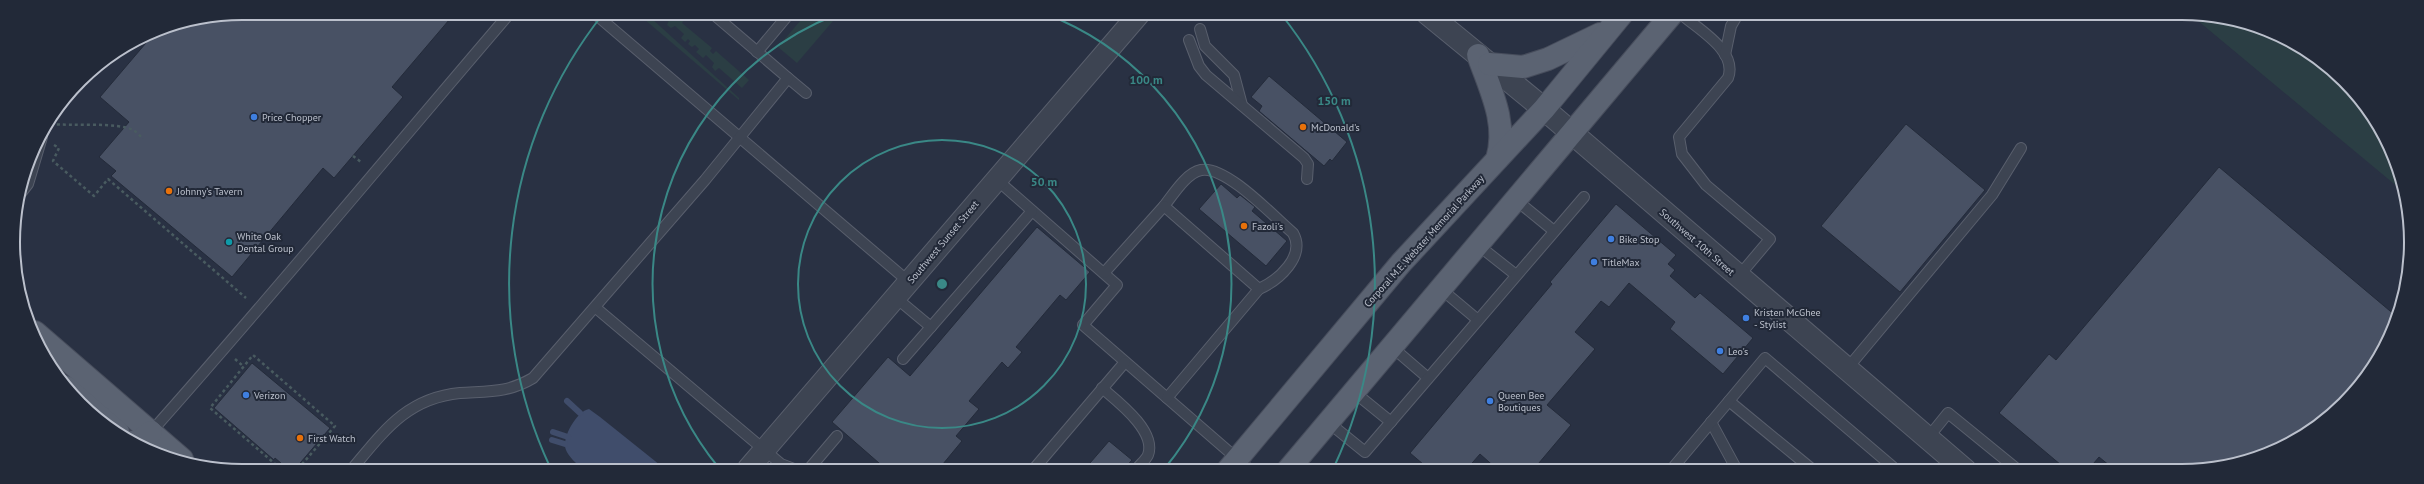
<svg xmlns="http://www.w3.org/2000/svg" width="2424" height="484" font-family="'PT Sans',sans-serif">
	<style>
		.green { fill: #2b3e44 }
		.water { fill: #404d6b }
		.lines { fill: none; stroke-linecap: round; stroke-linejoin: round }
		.stream { stroke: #404d6b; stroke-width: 6 }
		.building { fill: #485164; stroke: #242b3a }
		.service-casing { stroke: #595f6d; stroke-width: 12 }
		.minor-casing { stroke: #595f6d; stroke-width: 23 }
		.tertiary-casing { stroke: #595f6d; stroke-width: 24 }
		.primary-casing { stroke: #474d5c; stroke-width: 24 }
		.path { stroke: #495b60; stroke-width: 2.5; stroke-dasharray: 3 3; stroke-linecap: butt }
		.service { stroke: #3d4452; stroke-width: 10 }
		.minor { stroke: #3d4452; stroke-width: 21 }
		.tertiary { stroke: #3d4452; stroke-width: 22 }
		.primary { stroke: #5b6372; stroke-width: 22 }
		.ring { fill: none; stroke: #3a8886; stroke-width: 2 }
		.shop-dot { fill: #3f7fe0; stroke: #222938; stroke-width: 1.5 }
		.food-dot { fill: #e8710a; stroke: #222938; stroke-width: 1.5 }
		.culture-dot { fill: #0f9aa8; stroke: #222938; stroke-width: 1.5 }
		.labels { text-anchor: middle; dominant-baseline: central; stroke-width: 4; stroke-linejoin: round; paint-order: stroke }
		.poi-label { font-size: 10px; fill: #bbc0cc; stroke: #222938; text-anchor: start }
		.street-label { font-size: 10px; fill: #bbc0cc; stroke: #222938 }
		.rim { fill: none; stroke: #bbc0cc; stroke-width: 2 }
		.centre { fill: #3a8886; stroke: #222938; stroke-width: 2 }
		.ring-label { font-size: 12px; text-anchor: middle; font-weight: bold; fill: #3a8886; stroke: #222938; stroke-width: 4; stroke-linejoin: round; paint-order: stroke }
	</style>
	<rect width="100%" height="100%" fill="#293143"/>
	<g class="green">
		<polygon points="637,13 646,13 651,18 739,98 739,100"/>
		<polygon points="661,13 690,13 682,23 712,48 710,51 713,54 716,51 749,80 742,88 719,68 715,71 712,67 714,63 706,55 703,58 696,52 699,49 695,45 692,47 688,44 690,41 688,39 685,42 681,38 684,34 675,26 671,28 667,25 669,20"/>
		<polygon points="806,14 839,14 797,63 778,47"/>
		<polygon points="2191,15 2212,15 2296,44 2364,102 2403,184 2399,188"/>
	</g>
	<path class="water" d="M589 409 600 417 665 469H582C577 464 568 456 566 450 561 438 577 411 589 409Z"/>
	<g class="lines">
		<g class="stream">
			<polyline points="567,401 580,413"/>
			<polyline points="553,432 568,437"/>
			<polyline points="552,440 565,444"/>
		</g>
	</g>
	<g class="building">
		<polygon points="242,13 455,13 392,87 403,97 334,178 323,168 232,277 111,176 116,171 99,157 129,122 100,97 157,30"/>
		<polygon points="1269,76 1347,142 1332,161 1330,159 1324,166 1259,111 1262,106 1251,97"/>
		<polygon points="1906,124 1985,190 1900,292 1821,226"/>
		<polygon points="2219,167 2396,316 2387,343 2344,404 2270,453 2197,470 2115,470 2099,457 2088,470 2067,470 1999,413 2049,354 2056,360"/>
		<polygon points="1221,184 1237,198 1240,195 1255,207 1252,211 1287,241 1266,266 1199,209"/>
		<polygon points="1616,204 1676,255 1668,264 1675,270 1670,276 1695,298 1700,293 1753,338 1723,374 1670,329 1675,322 1629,283 1609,307 1601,301 1575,332 1595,349 1547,405 1571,425 1533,470 1498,470 1480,454 1466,470 1430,470 1410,453 1552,284 1550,282"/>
		<polygon points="1037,227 1090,272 1066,300 1060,295 1016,347 1022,352 1008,368 1002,362 969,401 979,409 956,436 962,441 938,470 887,470 832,422 888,357 910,376"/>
		<polygon points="252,363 330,428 295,469 288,469 275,458 274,460 214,408"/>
		<polygon points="1109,441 1132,460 1123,470 1084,470"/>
	</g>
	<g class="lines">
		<g class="service-casing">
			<g id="service">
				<polyline points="594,13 909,282"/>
				<path d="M1681 14C1699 30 1738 51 1728 78L1679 137 1682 154 1706 185 1770 239 1738 277"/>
				<polyline points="1200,29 1205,46 1234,75 1242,105"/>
				<polyline points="1189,40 1199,66 1206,75 1304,158 1308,164 1307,179"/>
				<polyline points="757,52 789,14"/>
				<polyline points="1725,55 1731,26 1738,14"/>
				<polyline points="788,78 806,93"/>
				<polyline points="996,179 1117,285 1083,325 1250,470"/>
				<polyline points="21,193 28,184 42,137"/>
				<polyline points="1516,200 1554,231"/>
				<path d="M1164 206C1173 195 1186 173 1201 170 1226 165 1274 217 1293 233 1306 256 1279 280 1259 289"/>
				<polyline points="1478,245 1516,275"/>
				<polyline points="1104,273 1164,206 1259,289 1167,398"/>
				<polyline points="1441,289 1478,320"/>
				<polyline points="895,297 931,327"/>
				<polyline points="596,308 781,464 794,469"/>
				<polyline points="1392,347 1428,378"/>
				<polyline points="903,359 1032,211"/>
				<polyline points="1846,370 1992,195 2021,148"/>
				<path d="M1102 388C1117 401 1157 431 1148 455 1146 460 1139 465 1136 470"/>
				<polyline points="1354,392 1391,422"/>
				<polyline points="1729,401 1813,470"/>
				<polyline points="1328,422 1365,452 1584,197"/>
				<polyline points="1711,422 1737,470"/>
				<path d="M151 432C273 295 390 153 510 13"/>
				<polyline points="1927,439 1948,413 2018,470"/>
				<path d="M352 469C384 431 407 398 460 393 489 391 508 393 533 378L705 180 788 78 712 13"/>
				<polyline points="809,469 837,436"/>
				<polyline points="1033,470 1125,362"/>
				<polyline points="1671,470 1765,358 1893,467 1892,470"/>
			</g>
		</g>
		<g class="minor-casing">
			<polyline id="minor" points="748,469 1139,14"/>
		</g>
		<g class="tertiary-casing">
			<polyline id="tertiary" points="1428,14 1544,109 1965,470"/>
		</g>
		<g class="primary-casing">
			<g id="primary">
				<path d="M1478 55C1490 89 1508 123 1497 159"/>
				<polyline points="1489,64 1523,67 1548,59 1600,34"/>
				<polyline points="35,332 182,459"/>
				<polyline points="66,387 118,432"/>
				<polyline points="132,442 136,443 151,432"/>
				<polyline points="1228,470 1401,263 1544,109 1622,14"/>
				<polyline points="1288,470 1672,14"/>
			</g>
		</g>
		<g class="path">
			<path d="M51 124C71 126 117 122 133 130 137 132 140 136 143 139"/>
			<polyline points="54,145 59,148 53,161 94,196 108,179 246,298"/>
			<polyline points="353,156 361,162"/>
			<polyline points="235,359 243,366"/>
			<polyline points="281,469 210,408 253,355 335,426 298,469"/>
		</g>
		<use href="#service" class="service"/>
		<use href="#minor" class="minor"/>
		<use href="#tertiary" class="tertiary"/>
		<use href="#primary" class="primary"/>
	</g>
	<g class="ring">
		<circle cx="942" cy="284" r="144"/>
		<path d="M719 468A289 289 0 0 1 838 14M1046 14A289 289 0 0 1 1165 468"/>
		<path d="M550 467A433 433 0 0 1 603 14M1281 14A433 433 0 0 1 1334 467"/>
	</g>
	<g class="shop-dot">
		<circle cx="254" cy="117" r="4"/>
		<circle cx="1611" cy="239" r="4"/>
		<circle cx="1594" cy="262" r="4"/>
		<circle cx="1746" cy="318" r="4"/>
		<circle cx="1720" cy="351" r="4"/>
		<circle cx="246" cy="395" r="4"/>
		<circle cx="1490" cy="401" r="4"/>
	</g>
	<g class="food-dot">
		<circle cx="1303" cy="127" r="4"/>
		<circle cx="169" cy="191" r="4"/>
		<circle cx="1244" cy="226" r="4"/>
		<circle cx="300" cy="438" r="4"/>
	</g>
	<circle class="culture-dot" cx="229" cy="242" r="4"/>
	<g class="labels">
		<g class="poi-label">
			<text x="262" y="117">Price Chopper</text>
			<text x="1311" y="127">McDonald's</text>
			<text x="177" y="191">Johnny’s Tavern</text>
			<text x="1252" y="226">Fazoli's</text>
			<text x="237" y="236">White Oak<tspan x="237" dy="12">Dental Group</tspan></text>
			<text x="1619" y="239">Bike Stop</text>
			<text x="1602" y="262">TitleMax</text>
			<text x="1754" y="312">Kristen McGhee<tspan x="1754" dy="12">- Stylist</tspan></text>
			<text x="1728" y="351">Leo's</text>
			<text x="254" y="395">Verizon</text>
			<text x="1498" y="395">Queen Bee<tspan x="1498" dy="12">Boutiques</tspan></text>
			<text x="308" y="438">First Watch</text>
		</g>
		<g class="street-label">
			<text transform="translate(1424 241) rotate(-48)">Corporal M.E. Webster Memorial Parkway</text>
			<text transform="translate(943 242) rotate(-50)">Southwest Sunset Street</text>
			<text transform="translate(1697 242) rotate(41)">Southwest 10th Street</text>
		</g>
	</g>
	<path d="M0 0H2424V484H0ZM242 20H2182A222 222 0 0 1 2404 242V242A222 222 0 0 1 2182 464H242A222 222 0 0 1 20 242V242A222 222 0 0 1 242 20Z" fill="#222938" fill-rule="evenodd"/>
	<path class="rim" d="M242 20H2182A222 222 0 0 1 2404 242V242A222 222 0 0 1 2182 464H242A222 222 0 0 1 20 242V242A222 222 0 0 1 242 20Z"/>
	<circle cx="942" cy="284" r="6" class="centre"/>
	<g class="ring-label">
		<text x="1146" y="84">100 m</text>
		<text x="1334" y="105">150 m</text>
		<text x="1044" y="186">50 m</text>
	</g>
</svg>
